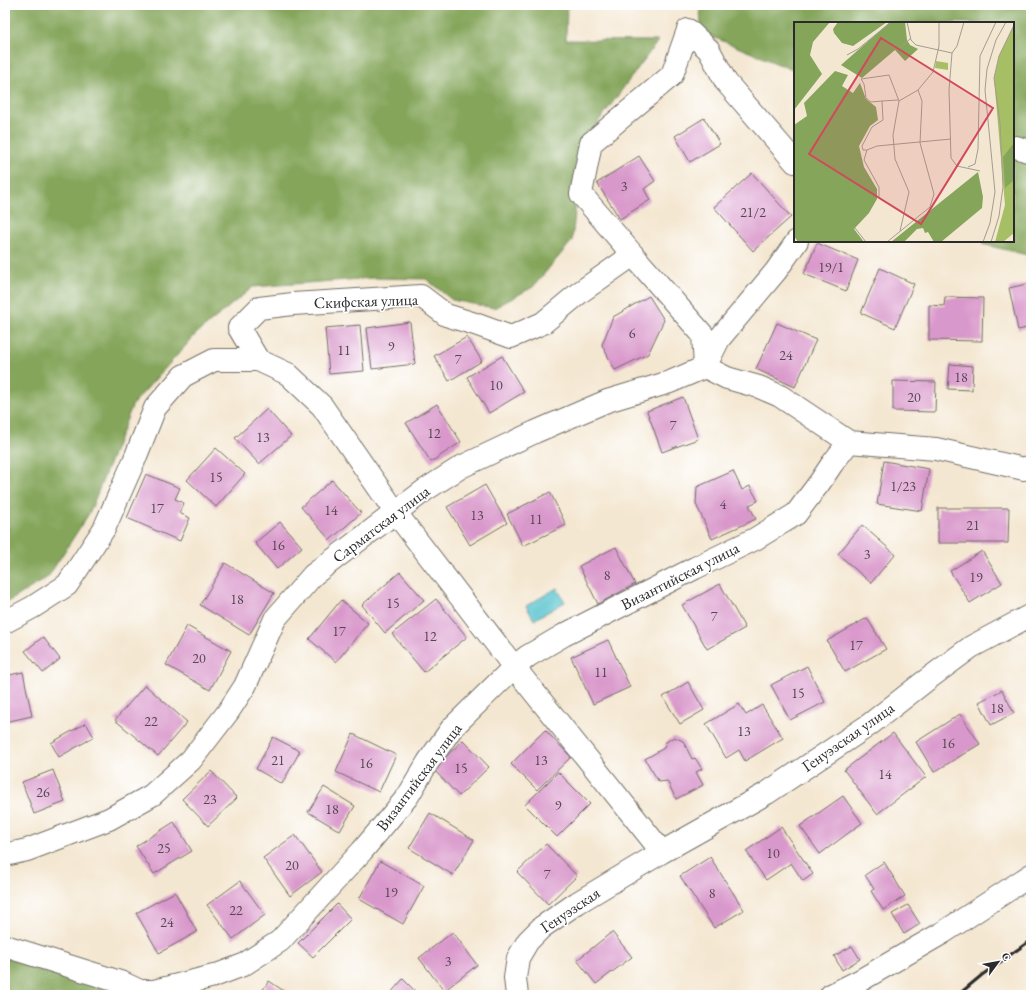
<svg xmlns="http://www.w3.org/2000/svg" width="1036" height="1000" font-family="'EB Garamond',serif">
	<style>
		.forest { fill: #84a55a; stroke: #586842 }
		.water { fill: #56c2ce; stroke: #40767c }
		.building { fill: #d998cb }
		.lines { fill: none; stroke-linecap: round; stroke-linejoin: round }
		.minor-casing { stroke: #716d65; stroke-width: 24 }
		.minor { stroke: #fff; stroke-width: 22 }
		.rail { stroke: #2b2b2b; stroke-width: 3 }
		.labels { text-anchor: middle; dominant-baseline: central; stroke-width: 3.5; stroke-linejoin: round; paint-order: stroke }
		.number-label { font-size: 14px; fill: #564653 }
		.street-label { font-size: 16px; fill: #2b2b2b; stroke: #fff }
		.inset-road { fill: none; stroke: #a49c8f; stroke-width: 1 }
		.view { fill: #d1495b; fill-opacity: 0.15; stroke: #d1495b; stroke-width: 2 }
		.inset-edge { fill: none; stroke: #2b2b2b; stroke-width: 2 }
	</style>
	<rect width="100%" height="100%" fill="#fff"/>
	<filter id="ink" filterUnits="userSpaceOnUse"><feTurbulence type="fractalNoise" baseFrequency=".025" numOctaves="2"/><feDisplacementMap in="SourceGraphic" scale="8" xChannelSelector="R" yChannelSelector="G"/><feConvolveMatrix kernelMatrix="1 2 1 2 8 2 1 2 1" color-interpolation-filters="sRGB"/></filter>
	<filter id="wash" filterUnits="userSpaceOnUse"><feTurbulence type="fractalNoise" baseFrequency=".012" numOctaves="4" result="noise"/><feDisplacementMap in="SourceGraphic" scale="16" xChannelSelector="R" yChannelSelector="G"/><feGaussianBlur stdDeviation="0.9" result="paint"/><feColorMatrix in="noise" values="0 0 0 0 0 0 0 0 0 0 0 0 0 0 0 0 0 1.4 0 .05"/><feComposite in="paint" operator="in"/></filter>
	<g filter="url(#wash)">
		<rect width="100%" height="100%" fill="#f4e7d1"/>
		<g class="forest">
			<polygon points="5,5 567,5 566,40 658,41 582,144 572,241 533,287 494,308 452,300 426,279 373,278 253,287 197,333 133,404 90,512 48,577 5,604"/>
			<polygon points="700,5 1031,5 1031,256 982,244 983,241 1013,241 1013,23 795,23 795,71 701,32"/>
			<polygon points="5,957 125,995 5,995"/>
		</g>
		<polygon class="water" points="557,588 565,602 534,620 526,606"/>
		<g id="blocks">
			<g class="building">
				<polygon points="704,118 720,144 690,162 675,136"/>
				<polygon points="639,156 655,181 644,189 650,200 620,219 597,183"/>
				<polygon points="752,173 791,217 753,251 714,207"/>
				<polygon points="817,243 858,260 846,291 804,274"/>
				<polygon points="880,268 914,284 895,328 861,313"/>
				<polygon points="1031,283 1031,327 1018,330 1009,288"/>
				<polygon points="649,296 664,320 648,354 615,370 602,345 613,317"/>
				<polygon points="945,297 983,298 982,341 929,340 929,305 944,306"/>
				<polygon points="410,322 415,364 372,369 367,328"/>
				<polygon points="777,323 816,340 795,387 756,369"/>
				<polygon points="360,325 364,371 329,374 325,328"/>
				<polygon points="467,337 482,361 449,381 434,356"/>
				<polygon points="502,356 524,392 489,413 467,377"/>
				<polygon points="950,364 973,366 972,390 948,389"/>
				<polygon points="893,381 936,382 935,412 893,411"/>
				<polygon points="683,397 698,439 662,452 647,411"/>
				<polygon points="437,404 461,442 431,462 406,423"/>
				<polygon points="267,409 291,436 259,464 235,438"/>
				<polygon points="216,448 245,474 216,507 187,480"/>
				<polygon points="884,461 929,469 922,511 877,504"/>
				<polygon points="733,471 742,490 750,486 758,501 749,505 756,519 712,539 696,504 697,487"/>
				<polygon points="146,474 180,488 175,499 184,503 179,513 190,518 180,541 127,518"/>
				<polygon points="332,480 361,513 330,540 301,507"/>
				<polygon points="485,485 507,523 470,545 447,507"/>
				<polygon points="550,492 566,525 523,546 507,514"/>
				<polygon points="938,508 1009,508 1008,543 938,543"/>
				<polygon points="280,522 302,547 277,569 255,543"/>
				<polygon points="862,525 895,554 871,583 838,554"/>
				<polygon points="616,547 635,584 598,604 579,566"/>
				<polygon points="982,551 1002,583 970,603 950,571"/>
				<polygon points="225,563 274,593 249,635 200,605"/>
				<polygon points="400,572 424,600 385,633 362,605"/>
				<polygon points="720,584 745,628 707,649 682,605"/>
				<polygon points="436,599 467,637 424,672 392,634"/>
				<polygon points="341,600 368,623 336,662 309,639"/>
				<polygon points="867,618 886,649 845,672 827,641"/>
				<polygon points="187,626 231,651 210,690 166,665"/>
				<polygon points="43,637 60,659 43,673 25,651"/>
				<polygon points="608,640 630,687 593,704 571,657"/>
				<polygon points="807,666 825,702 790,720 771,685"/>
				<polygon points="23,672 32,716 5,722 5,676"/>
				<polygon points="688,682 704,710 680,724 663,697"/>
				<polygon points="145,685 187,722 158,756 115,720"/>
				<polygon points="1002,690 1014,713 991,725 979,702"/>
				<polygon points="739,704 746,715 762,705 783,738 745,761 739,750 726,758 706,724"/>
				<polygon points="960,714 980,744 934,772 916,742"/>
				<polygon points="86,723 94,737 59,757 51,743"/>
				<polygon points="545,730 571,757 537,790 511,764"/>
				<polygon points="893,733 926,777 877,814 844,770"/>
				<polygon points="353,734 396,755 379,792 336,772"/>
				<polygon points="273,737 300,751 282,784 256,769"/>
				<polygon points="674,737 683,741 692,759 695,758 702,769 696,772 703,785 676,799 667,781 659,782 645,759 664,748 666,742"/>
				<polygon points="463,740 489,767 459,796 433,769"/>
				<polygon points="53,770 65,802 34,814 22,782"/>
				<polygon points="211,771 237,798 208,826 182,799"/>
				<polygon points="558,772 590,804 557,837 525,805"/>
				<polygon points="324,787 355,806 340,831 308,812"/>
				<polygon points="843,796 862,823 820,854 800,826"/>
				<polygon points="430,813 474,840 453,875 409,848"/>
				<polygon points="174,822 192,851 154,874 136,846"/>
				<polygon points="781,827 813,874 803,881 791,863 766,880 746,851"/>
				<polygon points="295,835 322,872 290,896 263,858"/>
				<polygon points="546,844 577,876 548,904 517,872"/>
				<polygon points="710,857 744,910 714,928 680,876"/>
				<polygon points="380,861 424,886 403,924 359,899"/>
				<polygon points="884,862 905,896 883,910 871,891 874,889 865,875"/>
				<polygon points="240,881 265,915 233,939 207,905"/>
				<polygon points="175,892 197,932 159,953 136,913"/>
				<polygon points="337,904 351,919 313,957 298,943"/>
				<polygon points="908,905 920,924 904,934 892,914"/>
				<polygon points="453,932 477,965 444,991 419,958"/>
				<polygon points="612,932 632,957 596,984 577,960"/>
				<polygon points="852,946 860,959 842,970 834,956"/>
				<polygon points="403,979 419,995 389,995"/>
				<polygon points="269,981 290,995 259,995"/>
			</g>
		</g>
	</g>
	<g filter="url(#ink)">
		<use href="#blocks" fill-opacity="0" stroke="#716d65" stroke-width="1"/>
		<g class="lines">
			<g class="minor-casing">
				<g id="minor">
					<polyline points="1016,147 1031,152"/>
					<polyline points="633,255 703,335 705,366"/>
					<polyline points="258,360 239,328 259,308 293,304 421,296 446,315 475,324 511,337 543,323 579,293 633,255 581,194 591,143 672,75 688,30 709,50 726,82 795,162"/>
					<polyline points="705,367 727,378 759,387 780,396 849,442 936,449 1024,469 1031,466"/>
					<polyline points="5,622 33,607 67,585 104,529 134,461 155,408 183,376 214,360 258,360 288,374 322,406 396,513 514,667 662,852"/>
					<polyline points="5,855 27,850 109,819 152,795 191,760 228,712 245,686 275,619 313,575 425,490 461,467 535,432 607,401 670,382 705,367 719,339 776,271 797,241"/>
					<polyline points="5,946 123,983 140,991 154,991 214,976 243,965 280,941 362,851 408,796 428,762 452,728 514,667 528,656 564,635 695,568 755,539 796,514 820,482 832,464 849,442"/>
					<polyline points="517,995 515,978 518,958 528,941 542,927 577,903 662,852 767,793 869,725 924,682 971,647 1031,615"/>
					<polyline points="831,995 861,980 944,932 1031,875"/>
				</g>
			</g>
			<use href="#minor" class="minor"/>
			<polyline class="rail" points="958,995 982,975 1031,940"/>
		</g>
	</g>
	<g class="labels">
		<g class="number-label">
			<text x="624" y="186">3</text>
			<text x="753" y="212">21/2</text>
			<text x="831" y="267">19/1</text>
			<text x="632" y="333">6</text>
			<text x="391" y="346">9</text>
			<text x="344" y="350">11</text>
			<text x="786" y="355">24</text>
			<text x="458" y="359">7</text>
			<text x="961" y="377">18</text>
			<text x="496" y="385">10</text>
			<text x="914" y="397">20</text>
			<text x="673" y="425">7</text>
			<text x="434" y="433">12</text>
			<text x="263" y="437">13</text>
			<text x="216" y="477">15</text>
			<text x="903" y="486">1/23</text>
			<text x="723" y="504">4</text>
			<text x="157" y="508">17</text>
			<text x="331" y="510">14</text>
			<text x="477" y="515">13</text>
			<text x="536" y="519">11</text>
			<text x="973" y="525">21</text>
			<text x="278" y="545">16</text>
			<text x="867" y="554">3</text>
			<text x="607" y="575">8</text>
			<text x="976" y="577">19</text>
			<text x="237" y="599">18</text>
			<text x="393" y="603">15</text>
			<text x="714" y="616">7</text>
			<text x="339" y="631">17</text>
			<text x="430" y="636">12</text>
			<text x="856" y="645">17</text>
			<text x="199" y="658">20</text>
			<text x="601" y="672">11</text>
			<text x="798" y="693">15</text>
			<text x="997" y="708">18</text>
			<text x="151" y="721">22</text>
			<text x="744" y="731">13</text>
			<text x="948" y="743">16</text>
			<text x="278" y="760">21</text>
			<text x="541" y="760">13</text>
			<text x="366" y="763">16</text>
			<text x="461" y="768">15</text>
			<text x="885" y="774">14</text>
			<text x="43" y="792">26</text>
			<text x="210" y="799">23</text>
			<text x="558" y="805">9</text>
			<text x="332" y="809">18</text>
			<text x="164" y="848">25</text>
			<text x="773" y="853">10</text>
			<text x="292" y="865">20</text>
			<text x="547" y="874">7</text>
			<text x="391" y="892">19</text>
			<text x="712" y="893">8</text>
			<text x="236" y="910">22</text>
			<text x="167" y="922">24</text>
			<text x="448" y="961">3</text>
		</g>
		<g class="street-label">
			<text transform="translate(366 301) rotate(-2)">Скифская улица</text>
			<text transform="translate(381 524) rotate(-37)">Сарматская улица</text>
			<text transform="translate(680 576) rotate(-27)">Византийская улица</text>
			<text transform="translate(848 737) rotate(-35)">Генуэзская улица</text>
			<text transform="translate(419 777) rotate(-53)">Византийская улица</text>
			<text transform="translate(570 910) rotate(-34)">Генуэзская</text>
		</g>
	</g>
	<g transform="translate(794 22)">
		<rect width="220" height="220" fill="#f4e7d1"/>
		<path d="M220 3V211L209 220H201L211 183 200 56 205 34ZM142 39 154 41V48L141 46Z" fill="#a6be64"/>
		<path d="M0 0H36L19 20 16 33 28 52 0 88ZM44 0H93L59 24 48 21 40 11 39 7ZM96 0H111L113 18 116 23 124 27 111 39 101 28 68 56 47 43ZM41 49 54 53 48 64 59 71 66 61 72 77 82 85 84 98 76 104 65 124 70 145 83 167V177L75 191 60 207 70 220H4L0 214V103L13 94 10 81ZM220 121V158L211 166 209 135ZM184 150 189 175 188 186 147 220H140L134 210 131 211 129 206 123 207 110 220H97Z" fill="#84a55a"/>
		<path class="inset-road" d="M113 0 117 18 122 23 158 31M170 0 163 24 158 31 155 68 157 136 163 144 186 149M103 29 117 16M53 33 64 27 97 0M67 57 95 53 105 79 99 113 101 137 115 170 106 209M67 57 70 62 72 76 77 80 88 79 89 98 78 105 68 124 69 128H73M88 79 104 78M105 79 124 68 139 50 145 24V0M73 128 83 124 157 117M73 128 70 138 85 165V175M174 145 181 142 184 127 186 34 202 0M61 206 72 220M93 220 136 185 140 172 126 121 128 79 124 68M189 220 196 201 201 170 191 68 193 47 202 18 212 0M197 220 205 194 209 165 206 101 200 56 205 34 220 3"/>
		<path class="view" d="M87 16 199 86 127 202 15 132Z"/>
		<rect width="220" height="220" class="inset-edge"/>
	</g>
	<rect width="1036" height="1000" fill="none" stroke="#fff" stroke-width="20"/>
	<g transform="translate(998 962) rotate(58)" stroke="#ffffff" stroke-width="3" paint-order="stroke">
	<path d="M0-3L7 15L0 10L-7 15Z" fill="#2b2b2b"/>
	<text y="-6" font-size="11" font-weight="bold" text-anchor="middle" fill="#2b2b2b">С</text>
	</g>
</svg>
